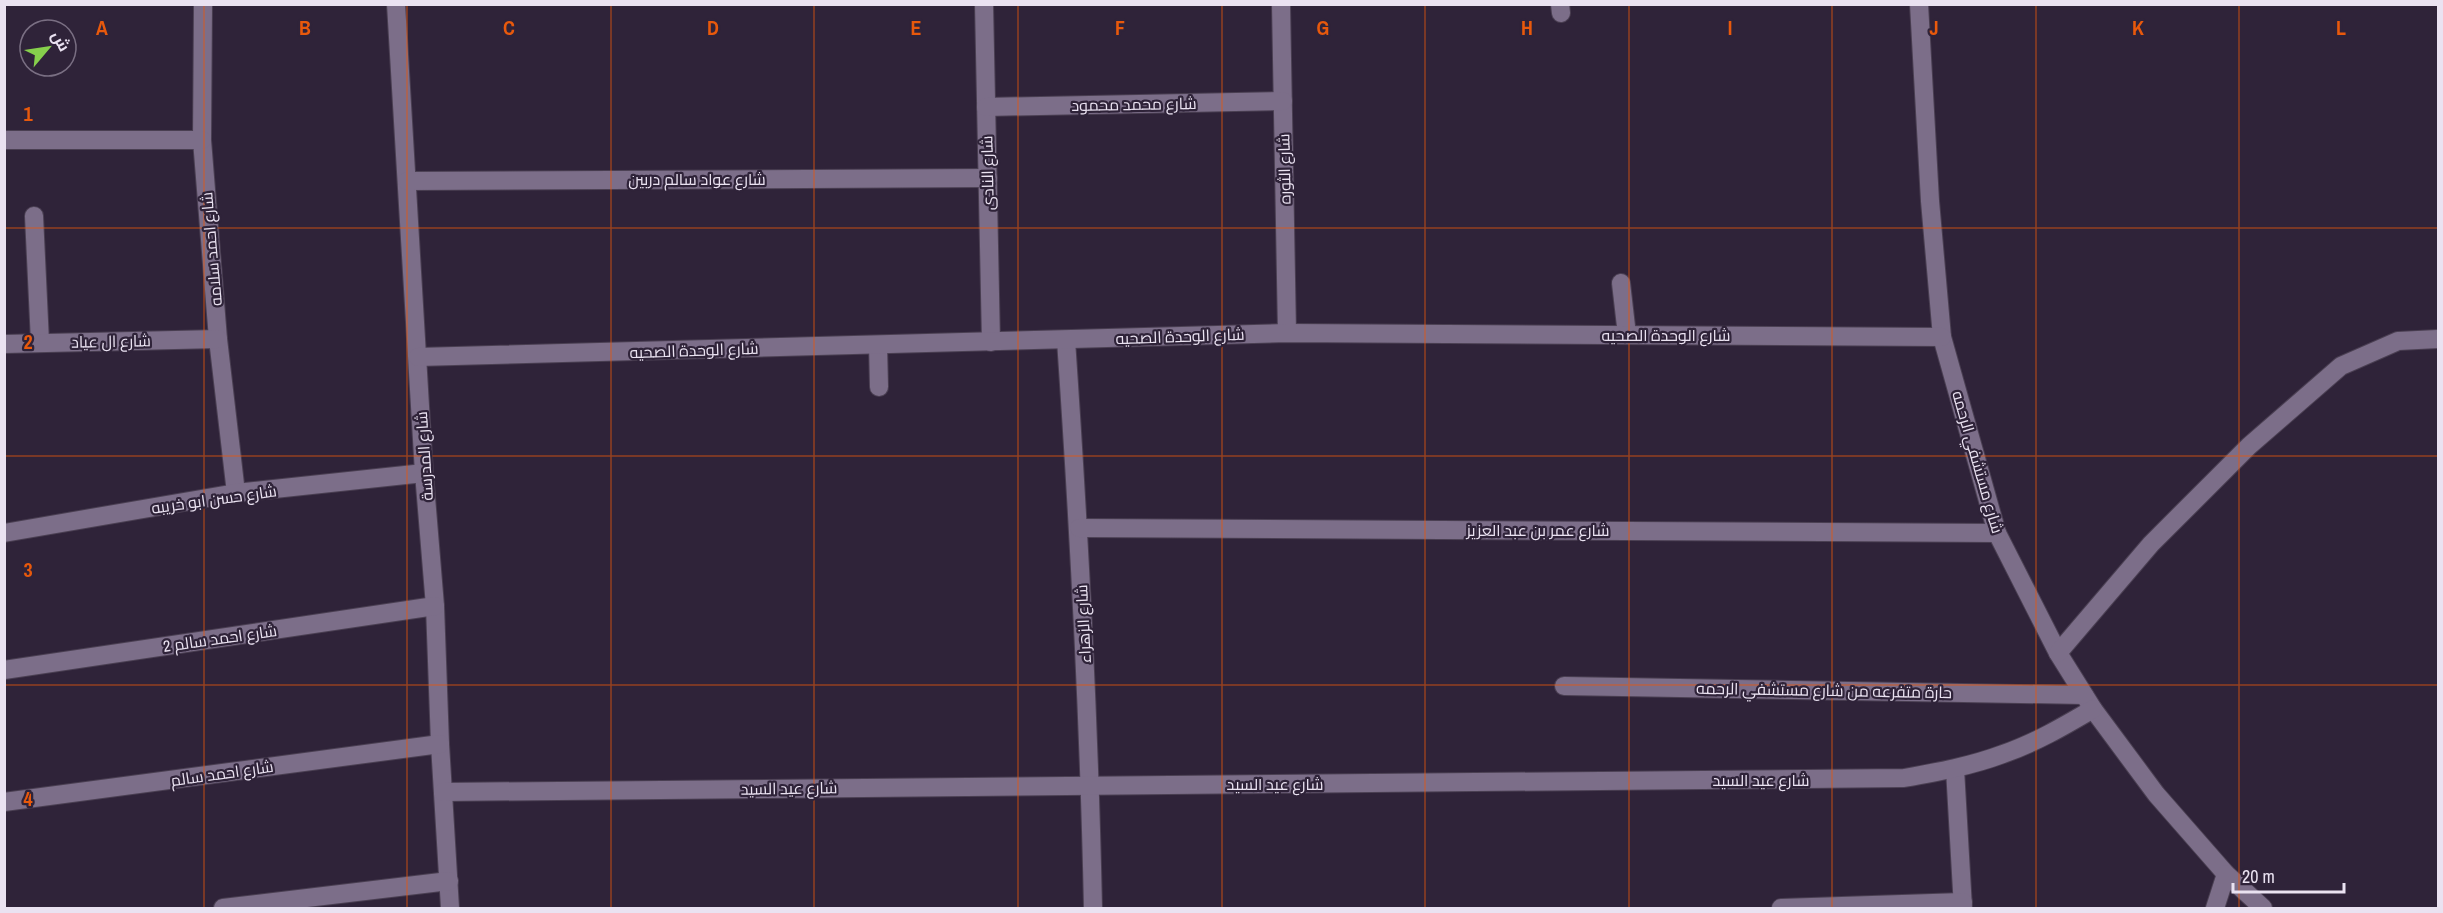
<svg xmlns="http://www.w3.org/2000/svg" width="2443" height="913" font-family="'Archivo Narrow',Cairo,sans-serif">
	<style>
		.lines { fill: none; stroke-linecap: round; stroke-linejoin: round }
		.service-casing { stroke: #4a3f52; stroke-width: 20 }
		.minor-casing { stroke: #4a3f52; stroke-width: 20 }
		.service { stroke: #7c6e89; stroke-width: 18 }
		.minor { stroke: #7c6e89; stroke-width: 18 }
		.grid { fill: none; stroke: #e8590c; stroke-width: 1.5; stroke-opacity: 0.55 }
		.labels { text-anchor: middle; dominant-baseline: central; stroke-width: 4.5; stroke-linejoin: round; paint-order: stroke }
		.street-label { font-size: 16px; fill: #eae2f1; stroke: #2f2339 }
		.grid-label { font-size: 20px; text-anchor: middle; font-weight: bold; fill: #e8590c; stroke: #2f2339; stroke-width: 4.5; stroke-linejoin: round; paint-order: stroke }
	</style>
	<rect width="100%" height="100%" fill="#2f2339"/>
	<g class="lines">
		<g class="service-casing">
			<polyline id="service" points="878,345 879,387"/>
		</g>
		<g class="minor-casing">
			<g id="minor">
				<polyline points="203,4 202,140 218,339 236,493"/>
				<polyline points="396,4 424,473 435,606 440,744 450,908"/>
				<polyline points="984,4 991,342"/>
				<polyline points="1281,4 1287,333"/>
				<polyline points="1560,4 1561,13"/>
				<polyline points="1919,4 1930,201 1942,337 1997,533 2058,653 2093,709 2156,794 2226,874 2263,908"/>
				<polyline points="986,107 1283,101"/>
				<polyline points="4,140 202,140"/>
				<polyline points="407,181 988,178"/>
				<polyline points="34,216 40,342"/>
				<polyline points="1621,283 1627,335"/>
				<path d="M1066 340C1079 529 1089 719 1093 908"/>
				<polyline points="4,344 218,339"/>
				<polyline points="418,357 1287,333 1942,337"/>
				<polyline points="1079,528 1997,533"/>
				<polyline points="4,533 236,493 424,473"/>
				<polyline points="2058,653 2151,544 2249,446 2341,366 2398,341 2438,339"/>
				<polyline points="4,670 435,606"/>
				<polyline points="1564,686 2084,695"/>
				<polyline points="1955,769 1963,908"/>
				<path d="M443 792 1904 778C1938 772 1971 766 2003 754 2035 743 2064 726 2093 709"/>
				<polyline points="4,802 440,744"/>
				<polyline points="223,908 449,881"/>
				<polyline points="1781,908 1963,902"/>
				<polyline points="2215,908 2226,874"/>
			</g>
		</g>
		<use href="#service" class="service"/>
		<use href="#minor" class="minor"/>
	</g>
	<path class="grid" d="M204 4V908M407 4V908M611 4V908M814 4V908M1018 4V908M1222 4V908M1425 4V908M1629 4V908M1832 4V908M2036 4V908M2239 4V908M4 228H2438M4 456H2438M4 685H2438"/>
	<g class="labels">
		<g class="street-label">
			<text transform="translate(1134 104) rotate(-1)">شارع محمد محمود</text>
			<text transform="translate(1284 169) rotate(-91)">شارع الثوره</text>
			<text transform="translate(987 173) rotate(-91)">شارع النادى</text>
			<text x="697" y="179">شارع عواد سالم دربين</text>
			<text transform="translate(211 249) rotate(-95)">شارع احمد سلامه</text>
			<text x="1666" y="335">شارع الوحدة الصحيه</text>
			<text transform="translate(1180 336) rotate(-2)">شارع الوحدة الصحيه</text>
			<text transform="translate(111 341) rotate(-1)">شارع ال عياد</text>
			<text transform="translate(694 350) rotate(-2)">شارع الوحدة الصحيه</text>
			<text transform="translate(424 456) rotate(-94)">شارع المدرسة</text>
			<text transform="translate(1978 462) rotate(74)">شارع مستشفي الرحمه</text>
			<text transform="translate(214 499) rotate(-8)">شارع حسن ابو خريبه</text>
			<text x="1538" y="530">شارع عمر بن عبد العزيز</text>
			<text transform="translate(1083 624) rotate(-93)">شارع الزهراء</text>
			<text transform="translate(220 638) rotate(-8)">شارع احمد سالم 2</text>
			<text transform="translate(1824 690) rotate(1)">حارة متفرعه من شارع مستشفي الرحمه</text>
			<text transform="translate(222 773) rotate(-8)">شارع احمد سالم</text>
			<text x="1761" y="780">شارع عيد السيد</text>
			<text x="1275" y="784">شارع عيد السيد</text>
			<text transform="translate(789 788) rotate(-1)">شارع عيد السيد</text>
		</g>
	</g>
	<g class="grid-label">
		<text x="102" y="35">A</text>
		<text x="305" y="35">B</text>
		<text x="509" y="35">C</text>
		<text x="713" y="35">D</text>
		<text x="916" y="35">E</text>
		<text x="1120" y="35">F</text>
		<text x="1323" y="35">G</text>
		<text x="1527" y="35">H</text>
		<text x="1730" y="35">I</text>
		<text x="1934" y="35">J</text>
		<text x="2138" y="35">K</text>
		<text x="2341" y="35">L</text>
		<text x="28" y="121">1</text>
		<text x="28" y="349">2</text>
		<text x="28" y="577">3</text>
		<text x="28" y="806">4</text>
	</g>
	<rect width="2443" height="913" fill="none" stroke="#eae2f1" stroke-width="12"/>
	<g transform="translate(48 48) rotate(61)"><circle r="28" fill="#2f2339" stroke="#7a6f83" stroke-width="1.5"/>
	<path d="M0-4.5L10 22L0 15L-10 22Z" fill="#86cf4c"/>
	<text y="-9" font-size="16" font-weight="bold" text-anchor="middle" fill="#eae2f1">ش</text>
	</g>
	<path d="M2233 883v9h111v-9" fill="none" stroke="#eae2f1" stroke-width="3"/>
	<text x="2242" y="883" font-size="18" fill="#eae2f1" stroke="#2f2339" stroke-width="4.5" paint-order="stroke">20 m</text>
</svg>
